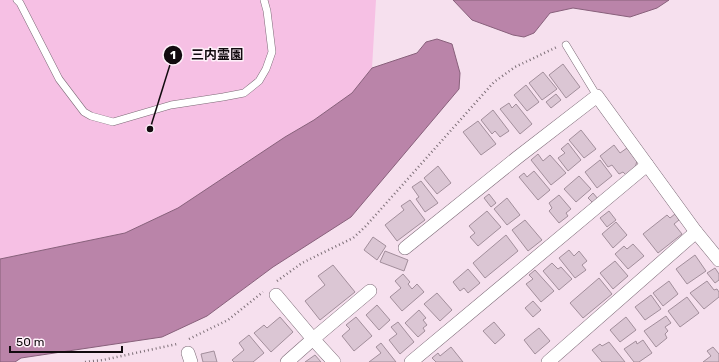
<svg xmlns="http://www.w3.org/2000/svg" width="719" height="362" font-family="Rubik,'Noto Sans JP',sans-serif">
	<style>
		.green { fill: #f6c0e4 }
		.water { fill: #ba84a9; stroke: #88607b }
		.building { fill: #dbc6d4; stroke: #a28e9b }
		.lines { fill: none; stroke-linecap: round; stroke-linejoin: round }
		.lane-casing { stroke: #7c6976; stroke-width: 8 }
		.street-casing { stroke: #7c6976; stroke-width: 14 }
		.path { stroke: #7c6e76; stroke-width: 2.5; stroke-dasharray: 1 3; stroke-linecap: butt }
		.lane { stroke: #fff; stroke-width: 7 }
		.street { stroke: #fff; stroke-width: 13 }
		.leader { fill: none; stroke: #120b0f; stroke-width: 1.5 }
		.callout-dot { fill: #120b0f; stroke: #fef0f9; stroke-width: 1.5 }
		.mark-label { font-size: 12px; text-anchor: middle; font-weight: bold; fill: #fff }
		.callout-label { font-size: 13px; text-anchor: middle; font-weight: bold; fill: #120b0f; stroke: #fef0f9; stroke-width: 3; stroke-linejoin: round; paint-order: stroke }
	</style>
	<rect width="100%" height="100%" fill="#f6e0ee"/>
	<polygon class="green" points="0,0 376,0 372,68 352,93 314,120 285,137 178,208 125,233 0,259"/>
	<g class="water">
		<polygon points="453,0 669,0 657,8 630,17 573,8 550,13 534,33 524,37 513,35 472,20"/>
		<polygon points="437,39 452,44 460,73 459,89 351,217 273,267 207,316 162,337 21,358 15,362 0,362 0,259 125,233 178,208 285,137 314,120 352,93 372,68 417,53 426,42"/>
	</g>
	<g class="building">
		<polygon points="563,64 580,87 566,98 549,75"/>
		<polygon points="543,72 557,89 542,100 529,83"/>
		<polygon points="526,85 539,102 527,111 514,95"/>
		<polygon points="556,94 561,100 551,108 546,102"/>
		<polygon points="509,103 512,108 516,104 532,124 520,134 500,109"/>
		<polygon points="493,110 509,131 500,137 495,131 492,134 481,120"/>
		<polygon points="478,121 496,144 481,155 463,132"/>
		<polygon points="581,130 596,149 584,158 569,140"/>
		<polygon points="568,143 581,160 568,171 558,158 565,153 561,149"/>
		<polygon points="614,145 620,153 627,148 637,161 635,168 626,175 623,172 619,174 612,165 608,167 600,156"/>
		<polygon points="538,154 543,161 550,155 566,173 551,185 531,160"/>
		<polygon points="600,160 612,176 597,188 585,172"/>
		<polygon points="438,166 451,183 437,194 424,178"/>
		<polygon points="534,171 550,190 538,200 519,177 524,173 527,177"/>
		<polygon points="579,176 591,189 576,202 564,189"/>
		<polygon points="421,181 438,203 425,212 416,199 419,197 412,187"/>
		<polygon points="593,193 598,199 593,203 588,198"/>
		<polygon points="489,194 496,203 491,207 484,198"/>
		<polygon points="559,195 571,209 566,213 568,216 559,223 549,211 552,208 549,203"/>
		<polygon points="507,198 520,215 507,225 494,209"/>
		<polygon points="410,200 425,220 397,241 385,225 404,210 401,206"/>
		<polygon points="487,211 501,227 478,246 470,237 475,233 469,226"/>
		<polygon points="609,211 616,220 607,227 600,218"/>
		<polygon points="675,214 679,220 674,224 682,234 658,253 643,234 667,215 670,218"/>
		<polygon points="525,220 542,240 528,251 512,230"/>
		<polygon points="616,222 627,235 613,248 602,234"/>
		<polygon points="506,235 518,251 485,278 473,263"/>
		<polygon points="373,237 386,246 377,260 364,250"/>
		<polygon points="633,244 644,256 628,269 615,254 624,246 627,249"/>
		<polygon points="569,250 574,256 579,251 587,261 582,265 586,270 575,278 559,258"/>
		<polygon points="385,251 408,260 404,271 380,262"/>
		<polygon points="695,255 706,271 687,284 676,269"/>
		<polygon points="615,261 628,276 613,289 600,273"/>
		<polygon points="552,263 558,269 561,267 572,279 559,290 543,271"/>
		<polygon points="333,265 355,292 320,320 305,301 325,285 318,276"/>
		<polygon points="715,268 719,274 719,280 715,283 707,273"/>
		<polygon points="468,269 480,283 468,293 464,288 460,291 453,282"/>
		<polygon points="535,270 554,291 541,302 526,284 533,279 529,275"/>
		<polygon points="403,274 410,282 408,284 412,289 417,284 424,292 402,311 390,297 401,288 395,281"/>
		<polygon points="599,278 612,294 583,318 570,303"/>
		<polygon points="669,281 678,294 663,306 653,293"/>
		<polygon points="707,281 714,290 717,289 719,292 719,297 704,309 690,293"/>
		<polygon points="437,293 452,310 440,321 424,304"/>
		<polygon points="651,295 661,309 645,320 635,307"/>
		<polygon points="687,297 699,313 680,327 668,311"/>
		<polygon points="533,301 541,310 533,317 525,308"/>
		<polygon points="377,305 390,320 379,330 366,315"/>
		<polygon points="419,310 426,318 423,320 427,325 423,328 425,331 418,337 405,323"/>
		<polygon points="666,316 671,323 665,327 668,331 665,334 667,338 656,347 644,331"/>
		<polygon points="280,317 293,332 271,352 254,333 264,325 267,328"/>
		<polygon points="356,317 372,336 354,351 342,336 350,329 346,325"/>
		<polygon points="626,317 636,330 620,342 610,330"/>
		<polygon points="398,322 414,342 400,354 389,340 397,334 391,327"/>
		<polygon points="494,322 505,335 495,344 483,331"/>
		<polygon points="539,328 550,341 535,354 524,340"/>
		<polygon points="249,335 264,353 253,362 234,362 232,360 244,350 239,343"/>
		<polygon points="643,340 652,353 639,362 634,362 624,349 636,341 637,344"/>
		<polygon points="609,342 625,362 602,362 592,350 600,344 602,346"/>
		<polygon points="381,343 396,362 369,362 381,353 376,347"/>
		<polygon points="451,347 463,362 436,362 432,358 438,353 440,356"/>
		<polygon points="713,347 719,354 719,362 703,362 711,356 707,351"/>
		<polygon points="214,351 217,362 203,362 201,354"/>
		<polygon points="315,355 321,362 305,362"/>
	</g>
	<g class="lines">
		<g class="lane-casing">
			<g id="lane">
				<polyline points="17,0 20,3 59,79 84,112 91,116 113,122 171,105 223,97 244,93 259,81 266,69 272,52 267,11 264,0"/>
				<polyline points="566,45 597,96"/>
			</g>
		</g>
		<g class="street-casing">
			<g id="street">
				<polyline points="405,248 518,157 597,96 696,232 719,260"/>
				<polyline points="276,295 313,339 287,362"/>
				<polyline points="188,353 191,362"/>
				<polyline points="334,362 313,339 370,291"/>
				<polyline points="411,362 647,165"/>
				<polyline points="548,362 696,232"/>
			</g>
		</g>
		<g class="path">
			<polyline points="277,281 302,263 353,238 365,227 494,82 515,67 557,47"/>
			<polyline points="189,339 228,320 263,292"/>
			<polyline points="85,362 103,360 177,344"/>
		</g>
		<use href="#lane" class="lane"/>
		<use href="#street" class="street"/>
	</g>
	<path class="leader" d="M150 129L173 55"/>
	<g class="callout-dot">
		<circle cx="150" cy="129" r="4"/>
		<circle cx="173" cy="55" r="10"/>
	</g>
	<g class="mark-label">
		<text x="173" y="59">1</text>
	</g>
	<g class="callout-label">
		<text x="217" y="59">三内霊園</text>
	</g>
	<path d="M10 346v6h112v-6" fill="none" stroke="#120b0f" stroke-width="2"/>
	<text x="16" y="346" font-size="12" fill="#120b0f" stroke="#fef0f9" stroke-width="3" paint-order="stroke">50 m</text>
</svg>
